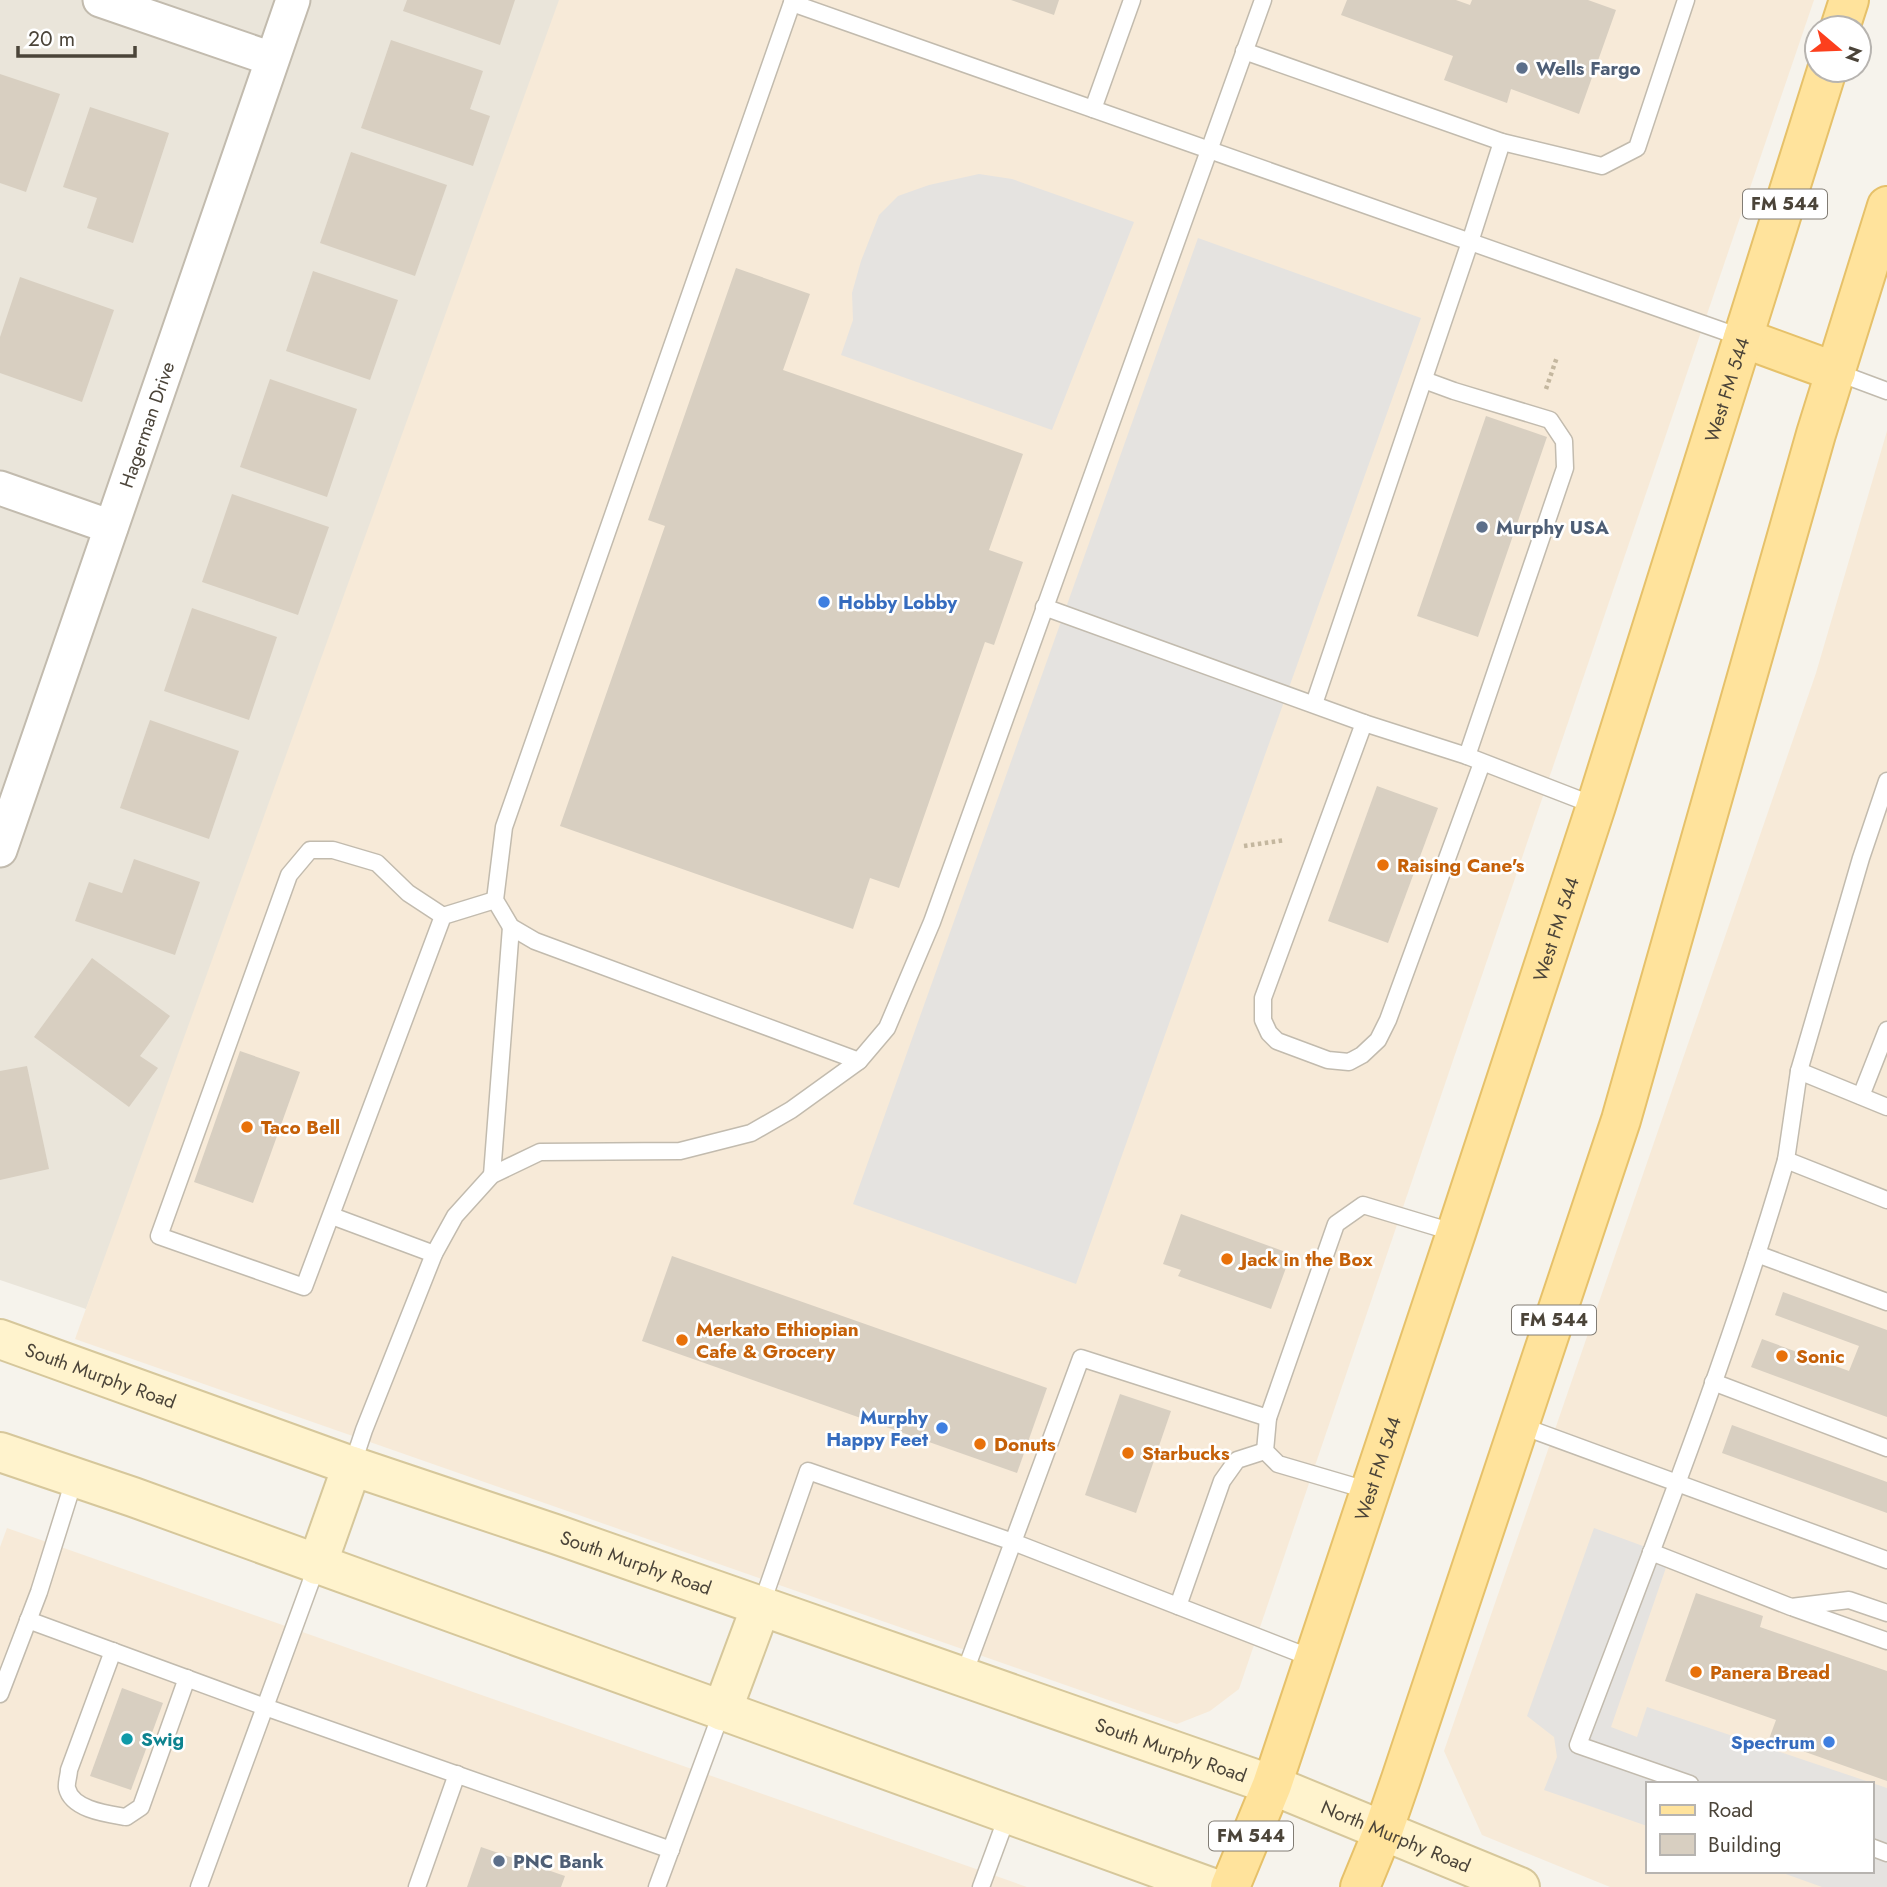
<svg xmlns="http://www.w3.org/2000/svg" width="1887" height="1887" font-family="Jost,sans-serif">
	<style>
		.residential { fill: #eae5da }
		.commercial { fill: #f7ead8; fill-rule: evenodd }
		.parking { fill: #e5e3e0 }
		.building { fill: #d8cfc1 }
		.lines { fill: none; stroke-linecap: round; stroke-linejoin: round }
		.lane-casing { stroke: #c2bbae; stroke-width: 19 }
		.street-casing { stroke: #c2bbae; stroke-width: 37 }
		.secondary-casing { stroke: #d6c79b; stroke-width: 42 }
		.primary-casing { stroke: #e6c16a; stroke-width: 42 }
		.path { stroke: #c4b79f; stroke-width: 4.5; stroke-dasharray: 3.5 3.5; stroke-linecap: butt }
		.lane { stroke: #fff; stroke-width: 16 }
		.street { stroke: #fff; stroke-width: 33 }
		.secondary { stroke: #fff3cd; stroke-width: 38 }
		.primary { stroke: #ffe39c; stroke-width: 38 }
		.service-dot { fill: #5c6f8a; stroke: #fff; stroke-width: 2.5 }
		.shop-dot { fill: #3f7fe0; stroke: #fff; stroke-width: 2.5 }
		.food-dot { fill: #e8710a; stroke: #fff; stroke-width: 2.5 }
		.culture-dot { fill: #0f9aa8; stroke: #fff; stroke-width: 2.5 }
		.labels { text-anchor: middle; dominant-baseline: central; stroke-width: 5; stroke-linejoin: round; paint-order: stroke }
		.shield { fill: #fff; stroke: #817c74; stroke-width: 2 }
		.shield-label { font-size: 18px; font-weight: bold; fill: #4b4439 }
		.service-label { font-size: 19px; font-weight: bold; fill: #4e5e75; stroke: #fff; text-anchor: start }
		.street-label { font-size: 19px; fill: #4b4439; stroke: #fff }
		.shop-label { font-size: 19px; font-weight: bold; fill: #366cbe; stroke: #fff; text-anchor: end }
		.food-label { font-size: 19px; font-weight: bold; fill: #c56008; stroke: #fff; text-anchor: start }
		.culture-label { font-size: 19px; font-weight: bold; fill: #0d838f; stroke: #fff; text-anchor: start }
	</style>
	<rect width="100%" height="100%" fill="#f6f3ec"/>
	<polygon class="residential" points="0,0 561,0 142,1161 86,1309 0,1280"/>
	<g class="commercial">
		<polygon points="559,0 1814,0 1239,1689 1210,1711 1177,1724 75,1339"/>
		<path d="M1887 431V1887H1610L1482 1835 1444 1751 1816 673ZM1647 1784H1871V1871H1647Z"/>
		<polygon points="7,1528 1027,1887 0,1887 0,1547"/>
	</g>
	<g class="parking">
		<polygon points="979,174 1012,179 1134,222 1052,430 841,355 853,320 852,293 861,261 879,215 898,196 929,185"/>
		<polygon points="1198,238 1421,318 1076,1284 853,1204"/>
		<polygon points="1594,1528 1670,1556 1611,1727 1637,1737 1647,1707 1887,1788 1887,1887 1822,1887 1777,1871 1871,1871 1871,1784 1647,1784 1647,1826 1544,1790 1557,1757 1554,1737 1527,1716"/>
	</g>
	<g class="building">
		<polygon points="407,0 515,0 500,45 403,11"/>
		<polygon points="1011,0 1059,0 1054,15"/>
		<polygon points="1347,0 1456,0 1470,5 1472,0 1588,0 1616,10 1579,114 1511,89 1507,103 1444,80 1453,56 1341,15"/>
		<polygon points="391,40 483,71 470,109 490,116 473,166 361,128"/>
		<polygon points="0,74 60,94 26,192 0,183"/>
		<polygon points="90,107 169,133 133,243 87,228 97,198 63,187"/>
		<polygon points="351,152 447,185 415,276 320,243"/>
		<polygon points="736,268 810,294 783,370 1023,454 989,550 1023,562 994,645 985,642 899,888 870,878 853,929 560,826 665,526 648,520"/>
		<polygon points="313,271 398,300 370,380 286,351"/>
		<polygon points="20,277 114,310 82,402 0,373 0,337"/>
		<polygon points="270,379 357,409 327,497 240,467"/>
		<polygon points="1486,416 1547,437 1478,637 1417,616"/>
		<polygon points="232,494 329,527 298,615 202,582"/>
		<polygon points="192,608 277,637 249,720 164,691"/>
		<polygon points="150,720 239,751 209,839 120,808"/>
		<polygon points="1377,786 1438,808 1388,943 1328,921"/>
		<polygon points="134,859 200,882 175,955 75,921 89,882 122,893"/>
		<polygon points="92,958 170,1016 140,1056 158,1068 129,1107 34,1037"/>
		<polygon points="240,1051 300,1072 253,1203 194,1182"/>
		<polygon points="27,1066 49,1169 0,1180 0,1071"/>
		<polygon points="1181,1214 1291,1254 1271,1309 1178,1276 1181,1270 1163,1264"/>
		<polygon points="672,1256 1047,1388 1017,1473 642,1341"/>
		<polygon points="1783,1292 1887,1330 1887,1417 1751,1367 1762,1339 1849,1371 1859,1346 1775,1315"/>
		<polygon points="1120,1394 1171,1411 1136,1513 1085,1495"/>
		<polygon points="1732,1425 1887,1482 1887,1513 1722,1453"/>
		<polygon points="1696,1593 1763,1616 1760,1627 1887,1671 1887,1781 1769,1739 1776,1720 1665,1681"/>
		<polygon points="122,1688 163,1703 131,1790 90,1776"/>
		<polygon points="481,1847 565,1876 561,1887 467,1887"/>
	</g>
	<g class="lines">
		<g class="lane-casing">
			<g id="lane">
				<polyline points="793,0 504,827 495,900 511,927 535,941 859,1061"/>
				<polyline points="792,3 1743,338"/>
				<polyline points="1244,51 1502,142 1602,166 1637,148 1686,0"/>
				<polyline points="1093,109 1132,0"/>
				<polyline points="1836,372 1887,391"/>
				<polyline points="1424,380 1454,391 1550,420 1564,441 1565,468 1467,756"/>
				<polyline points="1044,607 1364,723 1467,756 1596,806"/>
				<polyline points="1314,704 1470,242 1502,142"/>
				<polyline points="1364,723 1263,998 1263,1020 1269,1033 1277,1041 1328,1060 1349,1062 1362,1055 1378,1040 1388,1020 1482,763"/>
				<polyline points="1887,781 1861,858 1799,1071 1786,1160 1887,1200"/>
				<polyline points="443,916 408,893 377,863 333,850 310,850 289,875 159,1236 304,1287 443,916 495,900"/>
				<polyline points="1799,1071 1887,1107"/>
				<polyline points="1861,1096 1887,1030"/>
				<polyline points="492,1175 511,927"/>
				<polyline points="332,1216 434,1254"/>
				<polyline points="1757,1254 1887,1302"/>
				<polyline points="1713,1382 1887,1448"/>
				<polyline points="1268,1418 1081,1358 1013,1542 1314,1659"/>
				<polyline points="1519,1425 1887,1560"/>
				<polyline points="352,1466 364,1430 434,1254 455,1216 492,1175 540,1152 680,1151 751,1133 791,1110 859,1061 887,1028 932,922 1263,0"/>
				<polyline points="1370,1491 1278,1464 1265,1451 1268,1418 1336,1224 1363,1205 1456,1233"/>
				<polyline points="1651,1552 1791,1607 1849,1600 1887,1613"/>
				<polyline points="761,1606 808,1471 1013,1542 963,1677"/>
				<polyline points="1178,1606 1222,1481 1237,1460 1265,1451"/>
				<polyline points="1794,1608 1887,1641"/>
				<polyline points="28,1620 265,1707 671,1850"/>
				<path d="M113 1651 69 1770C69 1775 66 1783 67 1788 72 1810 108 1814 126 1817L141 1807 187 1678"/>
				<polyline points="0,1694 39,1592 75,1477"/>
				<path d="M1690 1784 1578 1745C1651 1552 1728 1359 1786 1160"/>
				<polyline points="1871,1847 1887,1853"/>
				<polyline points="199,1887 317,1565"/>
				<polyline points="417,1887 457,1774"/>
				<polyline points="657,1887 722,1711"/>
				<polyline points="981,1887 1008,1814"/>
			</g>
		</g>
		<g class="street-casing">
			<g id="street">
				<polyline points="100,0 272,59"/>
				<polyline points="0,488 111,527"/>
				<path id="s1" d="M0 850 293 0"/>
			</g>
		</g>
		<g class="secondary-casing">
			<g id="secondary">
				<path id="s2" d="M0 1339 352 1466 555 1534 1272 1785 1520 1887"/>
				<polyline points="0,1452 133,1497 1210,1887"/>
				<polyline points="317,1565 352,1466"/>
				<polyline points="722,1711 761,1606"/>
			</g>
		</g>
		<g class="primary-casing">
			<g id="primary">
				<polyline points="1840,28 1849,0"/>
				<polyline points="1743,338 1836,372"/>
				<path id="s3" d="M1230 1887 1272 1785 1456 1233 1596 806 1827 70"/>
				<polyline points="1360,1887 1383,1831 1401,1779 1621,1120 1816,434 1887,206"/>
			</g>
		</g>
		<g class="path">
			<polyline points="1546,389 1557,357"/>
			<polyline points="1244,846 1285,840"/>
		</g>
		<use href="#lane" class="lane"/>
		<use href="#street" class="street"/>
		<use href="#secondary" class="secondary"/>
		<use href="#primary" class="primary"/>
	</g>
	<g class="service-dot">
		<circle cx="1522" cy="68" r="7"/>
		<circle cx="1482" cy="527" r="7"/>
		<circle cx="499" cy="1861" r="7"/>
	</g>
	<g class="shop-dot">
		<circle cx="824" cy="602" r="7"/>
		<circle cx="942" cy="1428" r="7"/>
		<circle cx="1829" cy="1742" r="7"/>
	</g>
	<g class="food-dot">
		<circle cx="1383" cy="865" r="7"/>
		<circle cx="247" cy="1127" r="7"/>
		<circle cx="1227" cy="1259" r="7"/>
		<circle cx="682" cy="1340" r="7"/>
		<circle cx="1782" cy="1356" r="7"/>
		<circle cx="980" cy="1444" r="7"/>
		<circle cx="1128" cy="1453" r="7"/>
		<circle cx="1696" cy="1672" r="7"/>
	</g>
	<circle class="culture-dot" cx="127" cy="1739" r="7"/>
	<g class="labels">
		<g class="shield">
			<rect x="1743" y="189.5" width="84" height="29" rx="5"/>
			<rect x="1512" y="1305.5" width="84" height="29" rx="5"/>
			<rect x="1209" y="1821.5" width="84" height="29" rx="5"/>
		</g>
		<g class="shield-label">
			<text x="1785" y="204">FM 544</text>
			<text x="1554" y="1320">FM 544</text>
			<text x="1251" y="1836">FM 544</text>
		</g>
		<g class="service-label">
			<text x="1536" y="68">Wells Fargo</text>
			<text x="1496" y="527">Murphy USA</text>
			<text x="513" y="1861">PNC Bank</text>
		</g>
		<g class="street-label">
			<text stroke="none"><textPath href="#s3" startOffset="1578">West FM 544</textPath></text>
			<text stroke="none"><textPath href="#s1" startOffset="450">Hagerman Drive</textPath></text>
			<text stroke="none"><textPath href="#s3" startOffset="1012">West FM 544</textPath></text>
			<text stroke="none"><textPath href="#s2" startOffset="107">South Murphy Road</textPath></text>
			<text stroke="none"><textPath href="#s3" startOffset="444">West FM 544</textPath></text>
			<text stroke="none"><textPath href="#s2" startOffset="674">South Murphy Road</textPath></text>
			<text stroke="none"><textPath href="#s2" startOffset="1241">South Murphy Road</textPath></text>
			<text stroke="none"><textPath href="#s2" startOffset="1482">North Murphy Road</textPath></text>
		</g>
		<g class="shop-label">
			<text x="838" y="602" text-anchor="start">Hobby Lobby</text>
			<text x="928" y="1417">Murphy<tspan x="928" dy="22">Happy Feet</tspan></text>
			<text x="1815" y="1742">Spectrum</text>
		</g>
		<g class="food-label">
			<text x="1397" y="865">Raising Cane's</text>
			<text x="261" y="1127">Taco Bell</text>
			<text x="1241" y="1259">Jack in the Box</text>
			<text x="696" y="1329">Merkato Ethiopian<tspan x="696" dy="22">Cafe &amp; Grocery</tspan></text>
			<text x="1796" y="1356">Sonic</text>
			<text x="994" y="1444">Donuts</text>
			<text x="1142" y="1453">Starbucks</text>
			<text x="1710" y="1672">Panera Bread</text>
		</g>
		<g class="culture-label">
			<text x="141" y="1739">Swig</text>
		</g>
	</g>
	<rect x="1646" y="1782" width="228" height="91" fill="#ffffff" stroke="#b7b4b0" stroke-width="2"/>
	<rect x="1660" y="1805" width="35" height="10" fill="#ffe39c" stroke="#b7b4b0" stroke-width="2"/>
	<text x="1708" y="1817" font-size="21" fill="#4b4439">Road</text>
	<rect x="1660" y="1834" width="35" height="21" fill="#d8cfc1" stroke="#b7b4b0" stroke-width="2"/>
	<text x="1708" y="1852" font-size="21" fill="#4b4439">Building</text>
	<g transform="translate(1838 49) rotate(109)"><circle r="33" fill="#ffffff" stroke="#b7b4b0" stroke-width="2"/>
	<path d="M0-5L12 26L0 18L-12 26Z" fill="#fc3f1d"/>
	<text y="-10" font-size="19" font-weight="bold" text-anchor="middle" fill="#4b4439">N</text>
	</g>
	<path d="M18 46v10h117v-10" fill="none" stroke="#4b4439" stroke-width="3.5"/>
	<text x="28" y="46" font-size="21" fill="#4b4439" stroke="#ffffff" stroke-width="5" paint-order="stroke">20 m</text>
</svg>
